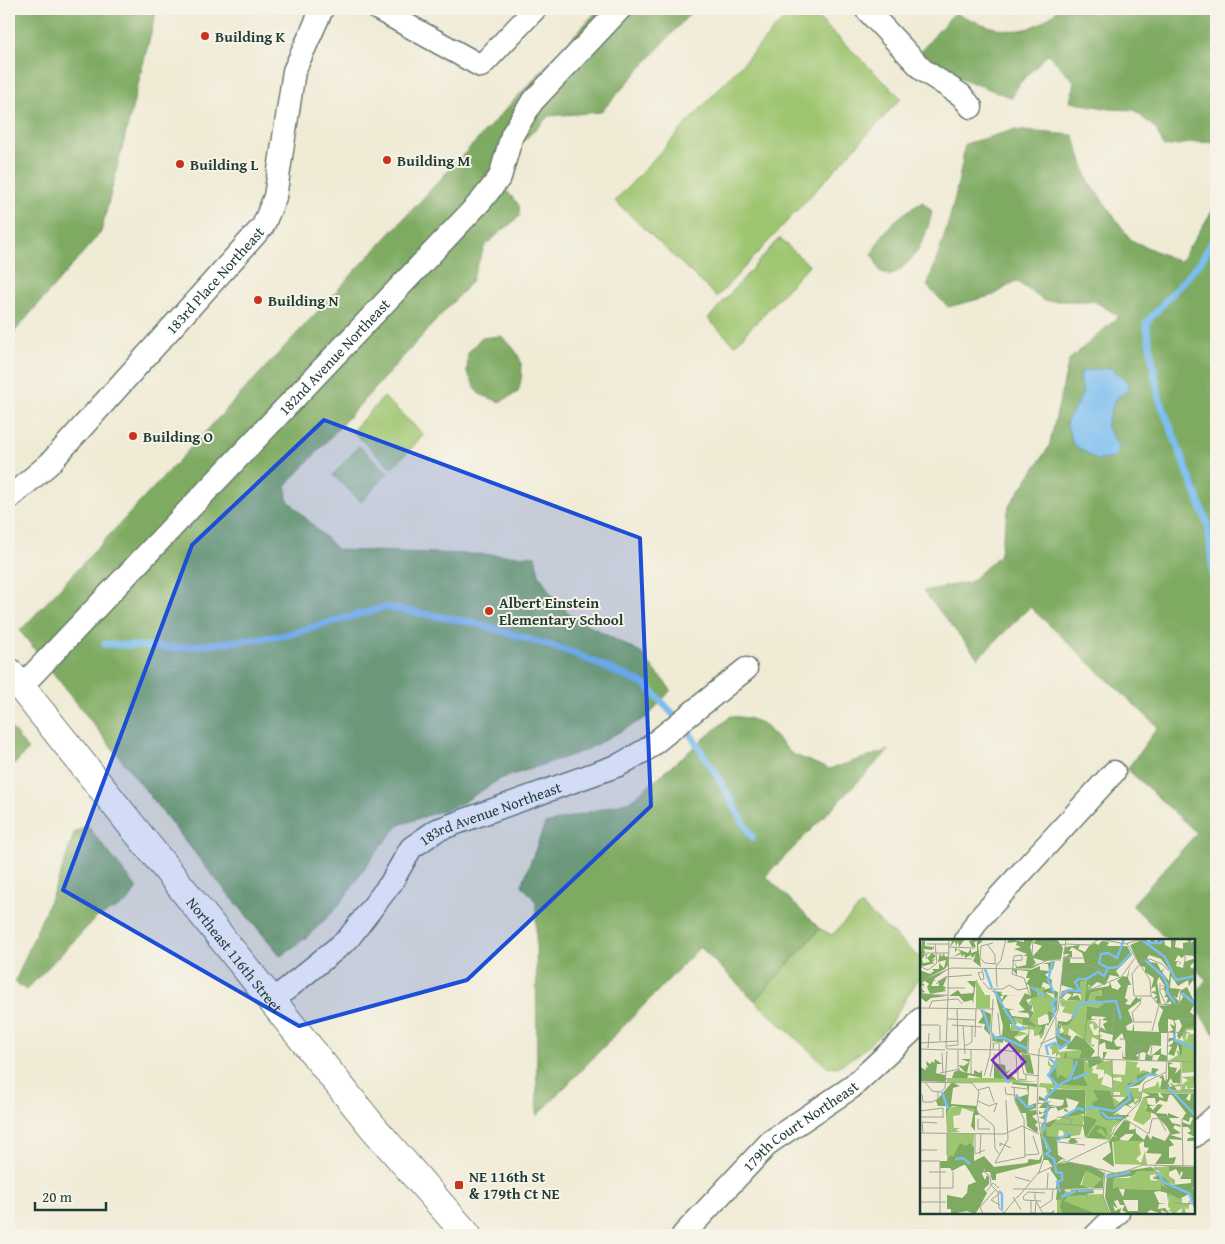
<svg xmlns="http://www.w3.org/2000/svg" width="1225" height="1244" font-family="'Gentium Book Plus',serif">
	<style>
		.green { fill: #9ec570; stroke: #5e8152 }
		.forest { fill: #7eaa62; stroke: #4e744b }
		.water { fill: #7cbef1; stroke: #4e7e92 }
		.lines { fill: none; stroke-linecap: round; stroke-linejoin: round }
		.stream { stroke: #7cbef1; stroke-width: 7 }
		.street-casing { stroke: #687a6c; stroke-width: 25 }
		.secondary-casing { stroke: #687a6c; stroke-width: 30 }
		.street { stroke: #fff; stroke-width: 22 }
		.secondary { stroke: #fff; stroke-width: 28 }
		.marked { fill: #1d4ed8; fill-opacity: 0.2; stroke: #1d4ed8; stroke-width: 4; stroke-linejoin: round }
		.poi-dot { fill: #c8321e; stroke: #f7f3e8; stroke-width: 2 }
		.labels { text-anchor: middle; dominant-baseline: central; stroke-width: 4; stroke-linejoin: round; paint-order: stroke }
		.poi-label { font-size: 15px; font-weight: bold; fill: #1f3d34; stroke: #f7f3e8; text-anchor: start }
		.street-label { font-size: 15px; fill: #1f3d34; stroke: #f7f3e8 }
		.inset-river { fill: none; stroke: #7cbef1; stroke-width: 2.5 }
		.inset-road { fill: none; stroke: #9ca595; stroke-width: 1 }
		.view { fill: #7b2cbf; fill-opacity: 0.15; stroke: #7b2cbf; stroke-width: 2.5 }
		.inset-edge { fill: none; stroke: #1f3d34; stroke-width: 2.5 }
	</style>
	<rect width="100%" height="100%" fill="#f7f3e8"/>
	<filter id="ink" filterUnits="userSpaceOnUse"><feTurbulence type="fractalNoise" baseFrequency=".02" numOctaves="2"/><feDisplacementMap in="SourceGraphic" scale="10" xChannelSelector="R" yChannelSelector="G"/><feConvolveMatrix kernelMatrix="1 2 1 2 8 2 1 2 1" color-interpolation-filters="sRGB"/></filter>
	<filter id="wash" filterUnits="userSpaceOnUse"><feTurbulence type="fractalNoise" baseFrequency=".0096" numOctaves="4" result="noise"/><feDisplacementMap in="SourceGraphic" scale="20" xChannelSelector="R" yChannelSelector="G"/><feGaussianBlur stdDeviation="1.12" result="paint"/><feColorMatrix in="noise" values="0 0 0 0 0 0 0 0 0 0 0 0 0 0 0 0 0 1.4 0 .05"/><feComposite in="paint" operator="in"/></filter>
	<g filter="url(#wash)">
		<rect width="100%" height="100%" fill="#f0ebd5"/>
		<g class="green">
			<polygon points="793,9 809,9 901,98 717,297 615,201"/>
			<polygon points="779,238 809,265 735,345 708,319"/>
			<polygon points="384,397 424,435 392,468 352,431"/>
			<polygon points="359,446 388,473 361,502 333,475"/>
			<polygon points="861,905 921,959 921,975 887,1028 860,1053 837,1067 826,1066 755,1001 820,929 832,935"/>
		</g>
		<g class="forest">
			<polygon points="9,9 157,9 101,232 9,338"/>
			<polygon points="599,9 694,9 601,112 549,116 491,173 519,205 520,216 485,245 471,282 286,486 287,499 338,550 535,556 539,574 550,593 571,616 641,653 671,690 647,717 584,751 500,779 459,805 399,825 376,852 337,908 307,937 281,956 213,876 20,631"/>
			<path d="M1058 9H1216V143L1196 142 1164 147 1156 129 1134 110 1110 109 1070 102 1074 81 1048 54 1019 84 1012 98 963 79 921 51 954 13C994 28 1022 45 1058 9Z"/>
			<path d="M1013 130 1073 135 1088 180 1131 240 1180 262 1216 205V1036L1194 1007V995L1206 980 1194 967V940H1167L1132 905 1197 833 1127 769 1158 727 1030 607 978 658 923 591 970 582 999 556 1009 506 1049 447 1069 360 1119 316 1094 301H1044L1016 281 994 295 948 307 927 286C945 239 958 194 965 144Z"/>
			<path d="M923 202 932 211C926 239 916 261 890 276L880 271 872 254C883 230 899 214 923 202Z"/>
			<path d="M501 336C522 354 526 365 518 392L500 402 479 394 467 372 468 353 481 338Z"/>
			<polygon points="731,716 748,718 762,723 792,754 829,769 889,750 766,876 820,929 755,1001 700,947 537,1116 536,902 522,885 545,824 630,801"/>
			<polygon points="9,725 28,750 9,770"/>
			<polygon points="87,825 137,888 127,903 96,918 26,990 15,982 60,876 74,833"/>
		</g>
		<polygon class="water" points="1111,368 1129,383 1127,391 1115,399 1106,426 1119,447 1114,458 1097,460 1073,444 1066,423 1083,393 1080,381 1082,371"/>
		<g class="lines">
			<g class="stream">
				<polyline points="1216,235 1201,261 1146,323 1159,398 1208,525 1216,603"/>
				<polyline points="105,644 177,648 282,636 385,607 476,623 571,652 646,685 687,729 715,772 752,837"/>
			</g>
		</g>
	</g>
	<g filter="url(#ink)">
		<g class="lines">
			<g class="street-casing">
				<g id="street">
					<polyline points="378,9 481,66 535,9"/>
					<polyline points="866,9 923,70 961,95 971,107"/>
					<path id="s1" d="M9 498 49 464 263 226 275 197 294 71 322 9"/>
					<path id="s2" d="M21 687 481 201 500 177 512 135 532 102 620 9"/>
					<polyline points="966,940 977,921 1114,772"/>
					<path id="s3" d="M272 1001 348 939 391 883 411 848 437 830 619 765 647 749 746 669"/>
					<polyline points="1194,1136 1216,1116"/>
					<path id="s4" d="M683 1235 770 1142 852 1087 913 1030 921 1019"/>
					<polyline points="1096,1235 1118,1213"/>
				</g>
			</g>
			<g class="secondary-casing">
				<g id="secondary">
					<path id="s5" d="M9 672 372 1126 467 1235"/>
				</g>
			</g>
			<use href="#street" class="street"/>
			<use href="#secondary" class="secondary"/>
		</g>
	</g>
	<path class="marked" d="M324 420 640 538 651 806 467 980 299 1026 63 890 192 545Z"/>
	<g class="poi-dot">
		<circle cx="205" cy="36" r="5"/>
		<circle cx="387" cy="160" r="5"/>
		<circle cx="180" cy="164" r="5"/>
		<circle cx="258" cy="300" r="5"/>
		<circle cx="133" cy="436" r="5"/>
		<circle cx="489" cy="611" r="5"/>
		<rect x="454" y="1180" width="10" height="10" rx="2.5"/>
	</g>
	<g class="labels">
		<g class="poi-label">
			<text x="215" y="36">Building K</text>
			<text x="397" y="160">Building M</text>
			<text x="190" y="164">Building L</text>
			<text x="268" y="300">Building N</text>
			<text x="143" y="436">Building O</text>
			<text x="499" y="602">Albert Einstein<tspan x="499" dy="17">Elementary School</tspan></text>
			<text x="469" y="1176">NE 116th St<tspan x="469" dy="17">&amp; 179th Ct NE</tspan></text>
		</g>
		<g class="street-label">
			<text stroke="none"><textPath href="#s1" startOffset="300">183rd Place Northeast</textPath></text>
			<text stroke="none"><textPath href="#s2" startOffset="455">182nd Avenue Northeast</textPath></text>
			<text stroke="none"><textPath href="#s3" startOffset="296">183rd Avenue Northeast</textPath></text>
			<text stroke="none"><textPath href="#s5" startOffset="362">Northeast 116th Street</textPath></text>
			<text stroke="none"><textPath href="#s4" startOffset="161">179th Court Northeast</textPath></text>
		</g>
	</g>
	<g transform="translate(920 939)">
		<rect width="275" height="275" fill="#f0ebd5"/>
		<path d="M56 40 65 56H70V69H56ZM167 41V47H172L165 62 170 54 180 51 182 56 175 61 185 65 178 69 167 67 164 100 149 89 148 97 143 98 140 95 144 92 141 86 148 85 155 76 142 73 145 68 141 67 140 61 161 62 160 43ZM116 48H125L124 52 135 60 131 81 130 72 129 77 126 75 118 79V85L122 88 118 95H123L128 88 121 100 119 96 114 97V91L109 90 98 92 108 95 94 98 98 92 90 91 92 79 103 80V86L94 82 92 85 97 89 116 86 110 81 114 74 112 64 110 67 111 59 118 56ZM166 80 175 83 179 88 174 91 173 84 169 86 174 96H182L178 101 172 98 171 105 175 106 173 108 165 101ZM274 88V91H267L265 103 269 95H274L275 97V137V133L262 134V122H248L258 116 256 111 260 113 261 121 263 105 255 100 264 102 261 95 267 90ZM136 103 139 113 160 111 161 116 159 119H141L139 115 136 118V114L132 116V110L129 109ZM136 119 165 121 173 129 172 134 178 135V140L184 138V131L176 130 178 124 192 121V135L205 136 206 122 218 123 216 128 220 129V133L223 131 232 134 218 136 217 142 208 144V149H219L218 152 222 153 223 150 235 147 238 142 240 150 262 151V147L252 148 249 143 255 146 260 144V147L268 141 262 138 275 137 273 149 268 150 266 146 265 150 275 151V155L222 153 221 161 215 166 213 164 219 160H212L208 155 206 158H193L200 164 195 168 193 163V176L198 174 202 178 193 177V182H201L193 188 190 201 166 199 165 151 131 149 127 155 126 149 119 148 120 144 135 145V129L129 132 131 128 128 126V121L131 126H133ZM185 134 193 139 201 138 202 143 193 141V153H200V156H193L192 149 181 145ZM26 139H80L117 143 39 144 27 143ZM223 159H227L228 166 225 169 231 173V179L223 186 213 181ZM32 168H54L53 173 42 169 40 176 33 177 34 189H40L36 191 40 193 27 194V173ZM155 174 165 177 160 196 145 198 143 192 139 191 138 197 143 198 127 197 126 191 123 192 128 217 120 188ZM27 195H54L52 235 45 226 41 227V222H27V229H20L27 222ZM193 201 225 202 219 205 221 215 216 220 221 224 225 212 227 226 195 225ZM249 227V237L255 241V246L244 242 239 232 230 229ZM166 232 182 240 178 247 173 249 161 247ZM218 232H235L237 235 230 236V241L236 242 238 239 246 245 247 251 242 245 241 251 193 250 194 239H209ZM137 251 159 254 152 256 183 255 190 275H137ZM249 255 259 260 262 258V265H267L271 260 268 271 265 268 266 275H261L262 269 254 275 248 271 251 270 248 268Z" fill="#9ec570" fill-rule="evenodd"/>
		<path d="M2 0 32 1 45 0 39 8 38 3 36 7 35 2 30 8 32 2H5V7L14 8V12L13 8 12 11 3 10 6 14H2L6 15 2 20 3 24 10 23 7 19 12 14 16 17 12 21 16 20 12 23 15 24 0 28ZM56 0 63 2 58 6 61 28 53 22 56 15 52 19 51 16 45 19 44 15 42 18 41 15 33 18 41 13 37 10 35 14V9L48 14 51 9V14L57 12V2L54 3 56 8H52L49 2ZM89 0 104 3V0H113L110 8 113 17 122 7 113 4 117 0H137L143 9 141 20 124 22 113 19 116 24 112 27 120 24 113 29H96L95 23 97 28 106 26 107 17H103L107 15 94 10 101 8 96 6 97 3 87 4ZM224 0 229 3 232 0V3V0L237 3 238 0H240L241 4 240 0H244L245 6 251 9V0H256L255 8 263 10V4L269 3 266 1H271V4L275 1V17L265 16 262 19 258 16 255 22 261 23 259 27 260 23H257L256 27 263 29 264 23 273 20 275 22 270 27 272 30 275 27V47L273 41 269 47 268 41 258 47 251 37 250 49 260 50 257 59 253 57 259 62 258 66 263 58 260 52 267 48 275 64 270 73 275 77V88L266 90 259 101 257 96 262 87 259 80 254 82 256 85 255 102 263 106 261 121 258 105 254 117 248 115 252 108 248 107 253 104V101L248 103 249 99H253V94L249 93 253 91 250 85 255 87 253 81 248 80V94H241V107L231 106 227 115 231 117 241 109V115L247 117V122H237L240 116H233L232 122 225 121 226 114 223 113 216 116 217 118 219 116 218 121H207L202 119 203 111V118H206V105L202 94 194 102 196 107 202 108 198 111 186 110 185 103 179 106V99L192 103 193 96 174 91 179 92 181 88 186 92 183 85 188 82 182 81 186 78 172 77 171 80 178 81H167L165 101 175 112 171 118 181 117 179 118 183 120V113H187L184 120H177L185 122 169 129 168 122 164 121V140L168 147 133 145 128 136 133 130 136 128 137 139 141 136 147 140 153 134V120H169L144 119 146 111 147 119H159L161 114 160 111 146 110 148 106 139 111 136 99 138 82 147 83 156 76 148 86H141V90L139 88 141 84 139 86 140 94 151 97 150 104 156 96 164 100 167 67 178 69 184 65 175 61 176 57H182L181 51 170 54 168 62H165L167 41 160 43 161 55 154 54 152 58 158 56 161 62 147 61 152 56 147 54 142 59 145 61 140 60 142 52 154 50 141 46 143 19 150 15H143L145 8 160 6 158 10 165 13 169 7 175 4 178 6 182 2 189 3 187 7H207L212 16 196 32 200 38 190 36 185 46 177 43 169 50 172 47 168 46 167 51 189 47 190 43 192 49 198 51 201 47 197 42 203 37 207 38 210 26 208 39 211 46H208L205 59 208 61 205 65 210 66 216 58 221 61 208 71 213 83 206 87 207 91 212 92 214 84V92L239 93 238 85 243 71 239 67 251 66V62L246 65 248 59 244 57 246 56 244 50 240 51 245 48 240 46 245 47 239 38 237 43 241 65 236 64 237 59 233 60 237 56 231 53 236 52 235 47 231 50 234 39 225 33V28L220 27 210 6ZM152 8 162 14 165 24H150V19H147L152 18V12H149ZM229 16 241 20 250 32 249 42 242 33 245 29 241 32 237 24 230 23 227 19ZM20 14 22 18 24 14 25 18 28 17V26L25 30 7 39 27 31 14 40 17 43 14 41 11 47H19L18 42 27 38 23 47 27 49 24 50 26 52 10 55 7 48 9 45 5 42 2 44 5 46 0 48 5 49H1L5 53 1 54 27 57 11 59 6 63 0 58V31L10 35 14 32 12 30H19V24L24 29 26 21 18 23ZM135 22 133 30 125 36 132 41 131 50 138 53 137 71 128 87 126 85 123 95H118L122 88 114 87 115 91 113 87 103 86V80L93 79 97 85H90V91L108 94 99 93 94 98 100 103 108 95 107 115 95 113 92 106 83 101V104L73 102V110L72 93 75 98 82 96 83 87 75 54 71 52 83 53 80 54 83 56 80 58 82 61 84 56 101 57 88 56 81 64 85 69 95 71H89L92 77 110 79 108 74 97 73 105 71 99 65 105 54 111 57 109 46 106 45 110 39H106L108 32 97 31V36L92 30 110 31 120 27V31L129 32 128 25H122ZM123 43 130 46V49L122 51 126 57 123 59 127 58 125 53 134 55 135 63 132 64 135 71 133 74 128 72 129 84 117 87 110 81 114 73 111 72 113 64 110 67 106 61 118 57 116 48 121 50ZM47 42H56L53 64 52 61 44 63 39 57H29L38 51 41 55 53 54 54 49ZM60 70 71 75 70 96 64 90 65 85 58 84 63 77ZM101 115 110 116 114 135 107 134ZM15 120 22 125H17L16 134 25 136V143L0 142V128L6 131V128L9 129 7 127 6 122 10 125 13 122 14 125ZM41 120H50L47 134 54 135V131L60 134 62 131V139L49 136 47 138 49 139H32L34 133 39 137 34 133 39 131 46 134 38 126 44 127 49 123ZM248 123 253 124 249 126 250 128 257 129 255 135 261 129 260 144H253L251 139 248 144 250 148 254 147 257 151 240 150 242 140 239 138 243 136 245 142 248 140ZM74 124 85 126 86 133 90 131 86 136 90 135 97 141 74 139ZM232 129 239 130 235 134 238 136 228 137 219 146 207 149 208 144 217 142V136L227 133 231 135ZM32 143 40 147 33 149 31 165 56 167 59 176H55V192L51 187 54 170 32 167 27 173 26 194V167H18L16 162ZM93 143 117 145V148L109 147 108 167 116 164V169L108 172 116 171 117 175 112 177 118 183 115 186 118 189 117 194 107 187 106 174H101L95 161 96 155 100 158 108 155 107 147 92 145ZM130 150 165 151V177L177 181 165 199 163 187 144 185 164 186V175L138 179 130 188 121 187 125 181 119 178H122L125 174 119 175V172L123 174 126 169H119L125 162 119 161 118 164 119 157 125 160ZM128 159 144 161 143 166 136 168 138 172 145 169 144 172 149 173 145 169 148 168 146 159 159 163 153 173 126 184 127 174 131 169H136L130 167 128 164 132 162 127 163ZM173 151 190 152 195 168 211 153 215 162 208 166 215 170 205 166 193 176H210L201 182 186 181 180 176 179 168H173L172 163 178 161ZM222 153 238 154 239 158 244 159 240 154 269 155 266 160 270 162 271 155H275V202H267L268 199 275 198 267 194 271 192 268 188H262V183L270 186 273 179 270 178 269 183 262 180 266 174 252 156H249L247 163 240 161 236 165 235 159H222L230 156ZM227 165 236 167H229L233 171 238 165 243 166 236 174 247 175 248 178V174L260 179H249L252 184 261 186 260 188 255 186 253 189 261 194 250 196 261 199 262 201 249 200 254 206 249 208V219L256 218 254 225H258H235L242 215 226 214 229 209 224 208V202H208L214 195H206L199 200 193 196 204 181 210 183 209 191 215 190V186L216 194 224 201 227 195 231 201 232 197 245 202 250 194 247 188 235 175 226 172ZM176 186 186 189 188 198 181 189 176 192 187 199H167ZM126 189 127 197 145 198 147 192 146 198 150 195 151 199 164 200H155L158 203 153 205 148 203 151 199 137 200 138 216 146 221 142 220 136 225 149 223 172 227 184 234 183 249H173L182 240 166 232 160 246 170 249 145 250 144 256 150 255 151 251 173 250 174 254 167 255 168 259 166 256 148 257 144 262 174 274 186 275H143L140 268 142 260 136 261 137 251 141 250H136L137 240 130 230 136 225 132 227 128 221H124L120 191 127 211 128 206 122 195ZM193 197 202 201 192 203 194 228 182 220 191 213 189 203ZM40 204 46 207 50 204 54 208V222L64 217 74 228 107 224 109 220 119 221 123 213 121 224 76 235V241H72L70 233H64L65 229 62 235 65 241 67 236 69 238V245L64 250 67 254 58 271 55 275 47 272 31 275V270H27V256L42 259 47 254 48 246 56 243 45 225 32 232 30 229H20V222H27L30 216 33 218ZM249 227 275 228V248L271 250 275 249V272L269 255 259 260 249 255 248 262 247 254 239 252 234 253 239 264 246 265H239L238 270 245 269 250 275 241 271 242 275 230 271 226 275H208L202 271 205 266H200L198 261 194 262 198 270 193 266 195 272 201 269 200 275H191L185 258 187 235 231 228 252 246 271 244V240H260L263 234 261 232 260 237 256 230 249 233ZM218 232H235L238 236 233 240H240L247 250 241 245V251L205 250 203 258 198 248 193 250 194 239 212 237ZM203 261H218V272H208Z" fill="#7eaa62" fill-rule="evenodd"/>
		<path class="inset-river" d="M222 1 245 18 256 41 275 37M227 4H241L242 0M225 21 243 37 248 47 247 53 255 64M133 22 128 41 134 54M188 29 198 28 211 14M65 30 72 49M111 48 125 57M74 51 83 67M262 54 275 65M141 56 148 51 160 52 155 43 159 40H166L178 33 184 37 188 29 179 24 181 15 188 14 197 19 204 0M160 64 196 62 201 80M83 68 96 88 102 90 104 87M63 71 70 93M133 78 135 69 132 64 137 59M152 79 160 65M73 95 75 99H84L108 110M254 95 255 101 274 109M128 116 126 107 135 104 141 109 149 103 139 98 137 89M80 130 89 144M153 140 168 134M137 147 150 140 157 122M248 148 275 176M22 153 28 170M96 156 107 168 114 167M126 164V158L138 147 128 136 137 126 129 119M165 170 172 168 194 172 210 160 208 148 227 136H236M181 173 188 179H202M145 177 158 169 164 171M123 193 128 167M124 199 130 212 126 215 134 220 135 225M136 202 151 193M35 220 43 219 50 225M135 226 136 233 142 234V241L137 243 140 253M238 233 243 243 269 254 273 265M186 238 210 233M79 252 82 255V271M158 252 173 251M141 258 156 252"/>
		<path class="inset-road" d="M180 0 205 5 222 0M73 4 61 7 60 19 65 24 77 25M127 4 145 6M7 5H29M15 5 17 24M145 5 170 6 179 0M207 5 230 41 231 57 239 66M68 6 75 16V25M29 8 55 9M112 15 113 0M94 17 92 35 104 39M29 19 52 20M143 19H163M6 20 7 14H29M92 22 102 21V16L94 17M217 23 230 20 242 25 249 32M1 28 8 31 17 24M62 29 64 40 61 41 58 34 62 33M265 31V11L270 9 271 0M104 39 110 57M141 40 168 26 185 33M0 43 31 29 109 30 128 21H141M63 43 69 50H83L89 46 98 51 108 49M240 44V53L246 66M16 45 25 38 52 36M77 48 76 28 81 21 86 0M28 49H45M167 52 201 38 215 19M0 56H28L29 0M214 57 212 35 219 26M214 57H231M239 66 259 65 261 50M0 69 74 70M9 69 12 62 38 60 42 65M78 74 80 96M27 80 56 81M255 80H275M214 83 212 74 220 65 221 58M214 83H232M0 86H19M32 86 62 88M43 86 45 115M179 91H193L194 68M232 92 239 66M55 98 56 70M210 99V105L220 108 219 121M200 100H206L205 121M20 102V86M0 104 38 102M120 105 136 98V78M27 107 38 106 37 70M45 107 52 103V86M8 109 9 94M0 110 25 111M26 110 28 56M27 110 83 111 136 119 275 123M73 110 74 104H79L80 126M38 111V130M22 114 23 134M99 114 104 135 119 137M108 115 110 62M178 120 180 80M192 121 193 158M230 122 232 106M247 122 248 93 270 94M261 123V151H275M101 127 98 128V140L106 141V135M246 133 247 153M20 134 40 130M90 134H97L96 113M51 136V111M64 137 70 116 73 60M70 138 75 114M0 143 52 144 59 153 56 172 74 187 75 209 79 215M5 143 12 152 20 153 25 149 27 112M85 148 86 155 95 156M91 148 107 150M58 151 69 148 74 163M2 155 3 163H12L18 160V153M58 162 69 167 77 164 74 173M117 164 145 169M0 172 23 169V178M0 178H24M137 178 152 180 151 185M238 178 246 192M58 180V190H70M205 180 229 195M262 180 263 227M119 184 156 186M0 194 84 195 102 187 119 195M3 194 2 183 17 184M27 194V216M55 194V215L65 211M229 195 232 180 247 178M138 203 165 206M81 205 80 207V204L91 209M0 211H17M60 215 61 194M105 216 119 215 113 197M0 222H20V275M148 222 189 202 196 187 220 163 224 144 246 133 247 122M75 224 105 218 104 180 95 162 94 148M75 224 88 200 86 161M180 230 197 235 223 226 275 227M63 232 70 237 71 246 78 253 79 269 84 274M9 233H26M185 233 183 258 190 275M117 235 144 222 183 231M95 238 110 242M233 239 237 236 235 226M0 249H33V233M93 250H184M127 250 128 234M67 252 73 244 79 249M115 253V260L122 273 124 274H133L134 271 131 274M79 255 71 261 80 266M93 258 101 271M98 258 119 233 124 219 117 171 119 111 138 72 146 0M111 261V274H115L116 263M121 262 104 261 103 258 108 253 125 254M0 263H26M255 264 275 265M120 269 132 261 133 250M63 275 60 268 76 250M83 275 98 257"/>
		<path class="view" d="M89 105 105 123 88 139 72 121Z"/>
		<rect width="275" height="275" class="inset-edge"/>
	</g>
	<rect width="1225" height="1244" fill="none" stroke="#f7f3e8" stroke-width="30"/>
	<path d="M35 1202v8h71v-8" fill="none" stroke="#1f3d34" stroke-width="2.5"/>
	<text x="42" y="1202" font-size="15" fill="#1f3d34" stroke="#f7f3e8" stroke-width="4" paint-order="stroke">20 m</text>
</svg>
